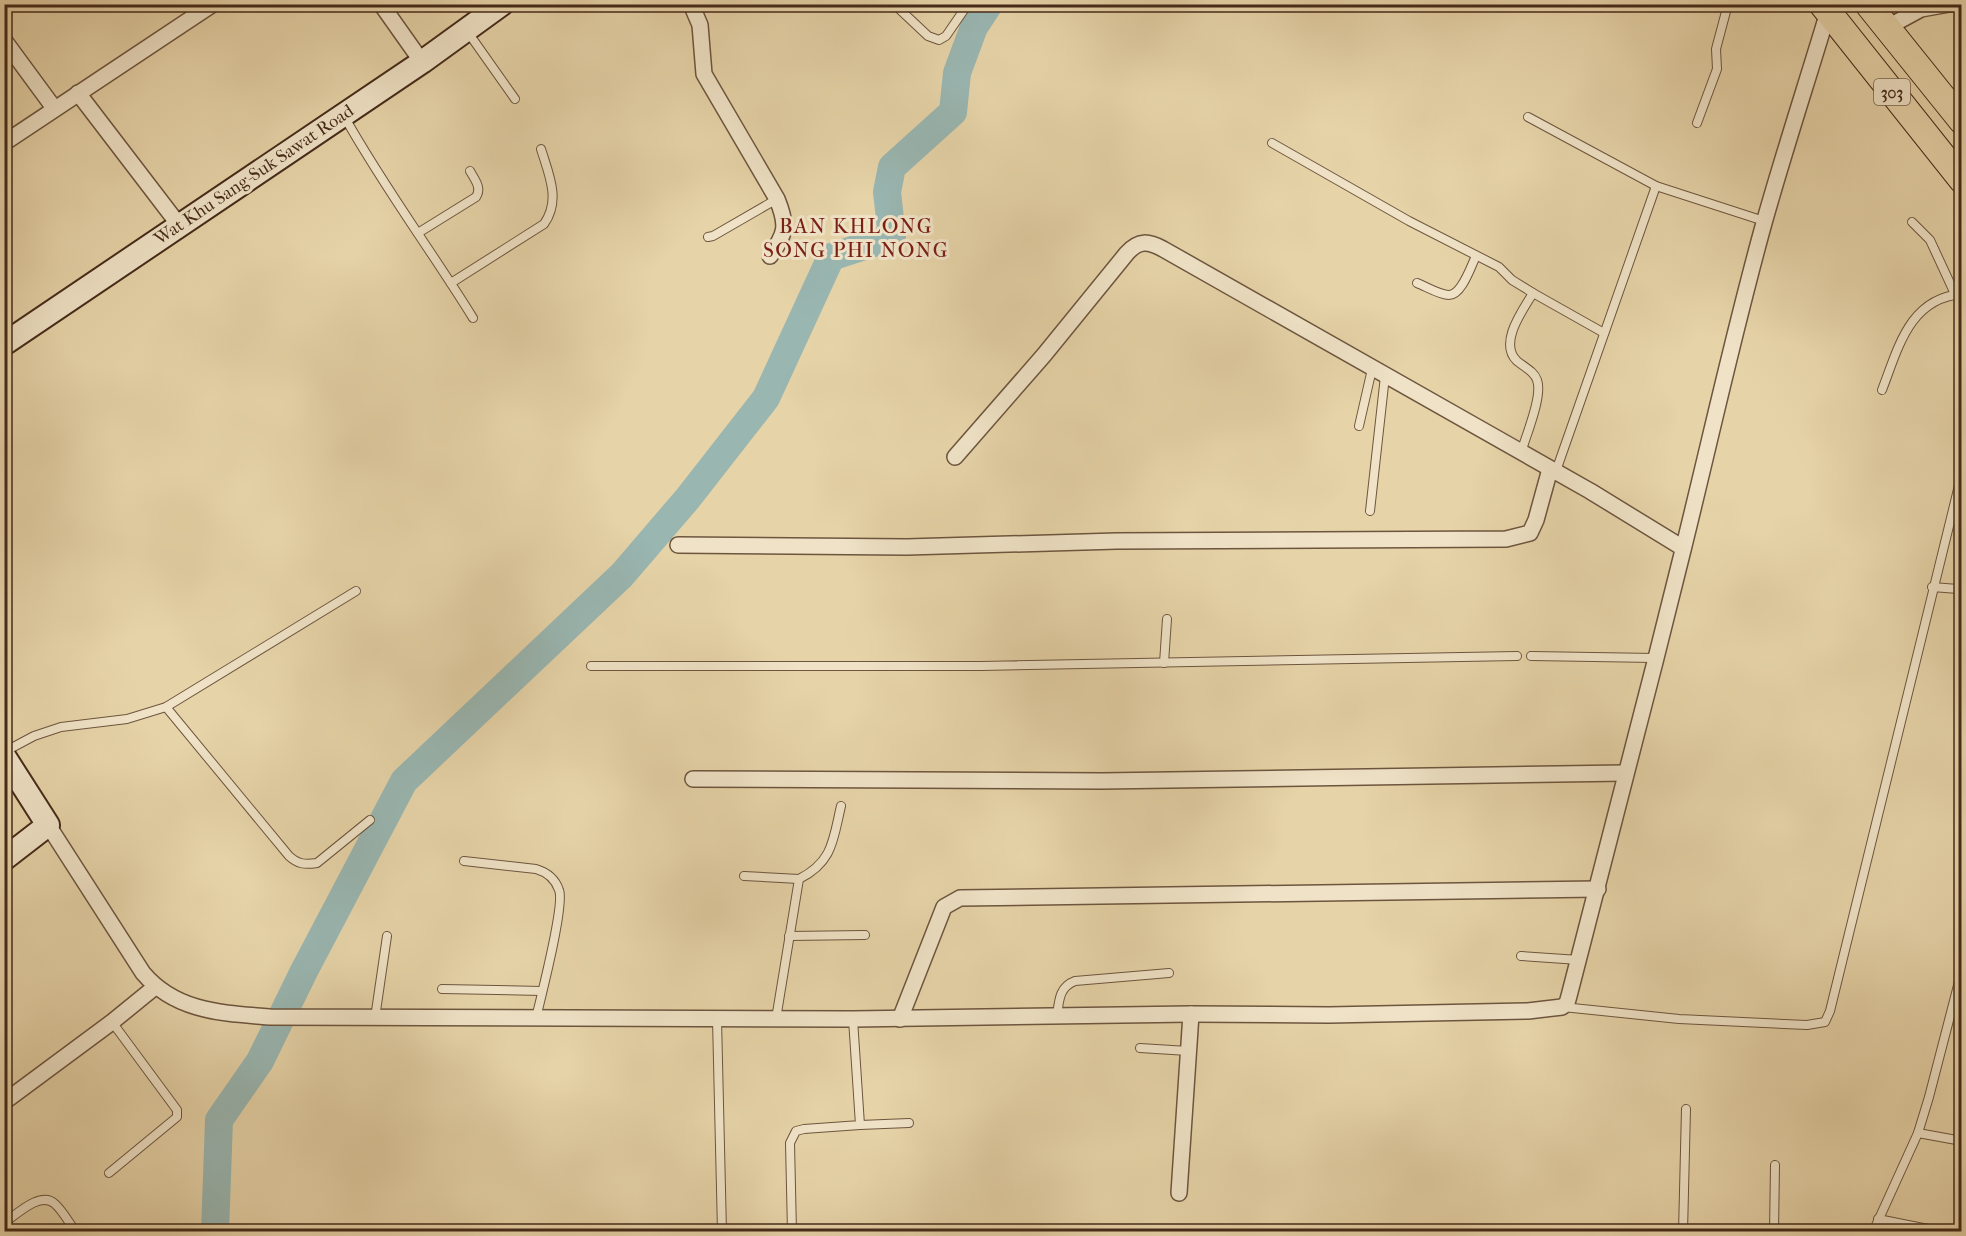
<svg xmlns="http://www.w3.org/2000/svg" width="1966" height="1236" font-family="'IM FELL French Canon',serif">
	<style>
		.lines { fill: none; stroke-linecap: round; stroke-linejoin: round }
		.river { stroke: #99b6b1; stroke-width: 28 }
		.lane-casing { stroke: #6d553e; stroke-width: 10 }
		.street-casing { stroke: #6d553e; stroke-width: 18 }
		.secondary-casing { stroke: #452b1a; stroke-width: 26 }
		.primary-casing { stroke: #452b1a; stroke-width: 28 }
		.lane { stroke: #efe2c6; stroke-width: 8 }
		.street { stroke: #efe2c6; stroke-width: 15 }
		.secondary { stroke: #efe2c6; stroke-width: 22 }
		.primary { stroke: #e6d3a8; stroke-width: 26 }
		.labels { text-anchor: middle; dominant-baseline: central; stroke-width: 6; stroke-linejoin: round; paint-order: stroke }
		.shield { fill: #efe2c6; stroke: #78624e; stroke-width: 1.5 }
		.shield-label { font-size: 16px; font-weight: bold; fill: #452b1a }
		.street-label { font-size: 18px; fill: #452b1a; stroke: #efe2c6 }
		.quarter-label { font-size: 21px; letter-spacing: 1.5px; fill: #7a1f14; stroke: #efe2c6 }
	</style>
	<rect width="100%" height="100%" fill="#e6d3a8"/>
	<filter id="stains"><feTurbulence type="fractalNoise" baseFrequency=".00333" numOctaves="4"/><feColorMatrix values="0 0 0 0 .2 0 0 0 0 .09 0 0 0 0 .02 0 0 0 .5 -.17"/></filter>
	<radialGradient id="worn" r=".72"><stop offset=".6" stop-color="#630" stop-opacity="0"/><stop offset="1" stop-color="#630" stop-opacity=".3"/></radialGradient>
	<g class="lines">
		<polyline class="river" points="215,1232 219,1120 260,1061 304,971 404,781 622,575 688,498 766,398 831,257 892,237 887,192 892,167 953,112 957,73 974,27 989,4"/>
		<g class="lane-casing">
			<g id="lane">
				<polyline points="894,4 928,36 939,40 946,36 968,4"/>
				<polyline points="467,31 515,99"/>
				<path d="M344 116C383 186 431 250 473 318"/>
				<polyline points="1528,117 1656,186"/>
				<polyline points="1697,123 1717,69 1716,49 1728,4"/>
				<polyline points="1272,143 1409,221 1499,267 1512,280 1533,293 1604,333"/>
				<polyline points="1912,222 1930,240 1955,294"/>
				<path d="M418 233 476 197C482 188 475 180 470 171"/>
				<polyline points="708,237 713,236 777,199"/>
				<path d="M451 283 544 224C561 200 549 175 541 149"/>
				<path d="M1417 283C1427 287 1440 295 1449 295 1462 295 1471 266 1476 256"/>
				<path d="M1882 390C1898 349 1909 298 1962 294"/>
				<polyline points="1359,426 1372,369"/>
				<path d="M1521 453C1526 435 1543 396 1537 380 1534 371 1524 367 1517 361 1498 343 1523 310 1533 293"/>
				<polyline points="1556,471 1656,186 1764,221"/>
				<polyline points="1370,511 1385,376"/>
				<polyline points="1932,587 1958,589 1962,588"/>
				<polyline points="1531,656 1655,658"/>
				<polyline points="1164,663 1167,619"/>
				<polyline points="591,666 981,666 1517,656"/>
				<path d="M166 707 289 856C298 864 304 865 317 863L370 820"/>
				<polyline points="4,752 34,736 61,727 127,719 166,707 356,591"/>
				<path d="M464 861 536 869C546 872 555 878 559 890 565 904 541 997 536 1018"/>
				<polyline points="744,876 799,879"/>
				<polyline points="789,936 865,935"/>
				<polyline points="1521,956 1579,960"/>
				<polyline points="442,989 542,991"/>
				<polyline points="1563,1007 1679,1019 1807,1025 1825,1022 1830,1011 1962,473"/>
				<path d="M1057 1016C1059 1001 1059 987 1075 981L1169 973"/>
				<polyline points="375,1018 387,936"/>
				<polyline points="717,1019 722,1232"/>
				<path d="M776 1019 799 879C833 862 833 840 841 806"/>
				<polyline points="1140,1048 1188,1051"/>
				<polyline points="860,1125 909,1123"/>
				<polyline points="1918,1133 1962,1141"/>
				<polyline points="109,1173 177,1117 177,1110 112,1022"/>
				<polyline points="1878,1219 1938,1231"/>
				<path d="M4 1223C16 1215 41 1190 55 1204 63 1211 69 1223 76 1232"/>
				<polyline points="792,1232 790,1143 796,1131 804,1129 860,1125 853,1019"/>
				<polyline points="1683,1232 1686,1109"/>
				<polyline points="1774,1232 1775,1165"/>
				<polyline points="1873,1232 1918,1133 1929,1097 1962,970"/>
			</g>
		</g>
		<g class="street-casing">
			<g id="street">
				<polyline points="381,4 422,62"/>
				<path d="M691 4 700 25 704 74 777 199C788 226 786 233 770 256"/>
				<polyline points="1886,28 1921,9 1949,4"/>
				<polyline points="4,40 54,108"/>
				<polyline points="78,93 179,225"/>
				<polyline points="4,143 213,4"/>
				<path d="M955 457 1044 355 1127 253C1139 240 1148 241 1163 249L1590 491 1683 548"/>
				<polyline points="678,545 907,547 1117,541 1506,539 1530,533 1536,520 1550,469"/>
				<polyline points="693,779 1102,781 1625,773"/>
				<path d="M48 825 143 973C176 1012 222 1013 270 1017L853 1019 1191 1014 1329 1015 1528 1011 1562 1007 1567 1003 1569 996C1608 848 1646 699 1683 550 1710 441 1734 331 1764 223 1784 152 1807 82 1828 12"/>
				<polyline points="900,1019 944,907 960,898 1598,889"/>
				<polyline points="4,1102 112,1022 155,987"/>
				<polyline points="1179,1193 1191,1014"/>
			</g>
		</g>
		<g class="secondary-casing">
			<g id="secondary">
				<polyline points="4,344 422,62 502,4"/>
				<polyline points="4,756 48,825 4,859"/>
			</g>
		</g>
		<g class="primary-casing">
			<g id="primary">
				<polyline points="1822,4 1962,180"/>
				<polyline points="1868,4 1962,121"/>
			</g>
		</g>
		<use href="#lane" class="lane"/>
		<use href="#street" class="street"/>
		<use href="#secondary" class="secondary"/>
		<use href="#primary" class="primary"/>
	</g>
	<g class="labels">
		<rect class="shield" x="1874" y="79" width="36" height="26" rx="4.5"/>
		<g class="shield-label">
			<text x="1892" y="92">303</text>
		</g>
		<g class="street-label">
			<text transform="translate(254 175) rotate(-34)">Wat Khu Sang-Suk Sawat Road</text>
		</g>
		<g class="quarter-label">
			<text x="856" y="226">BAN KHLONG<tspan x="856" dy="24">SONG PHI NONG</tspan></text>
		</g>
	</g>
	<rect width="1966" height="1236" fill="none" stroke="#e6d3a8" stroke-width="24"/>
	<rect x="6" y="6" width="1954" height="1224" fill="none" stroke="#452b1a" stroke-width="3"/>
	<rect x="12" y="12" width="1942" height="1212" fill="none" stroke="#452b1a" stroke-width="1.5"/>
	<rect width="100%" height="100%" filter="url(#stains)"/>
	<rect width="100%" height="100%" fill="url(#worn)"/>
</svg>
